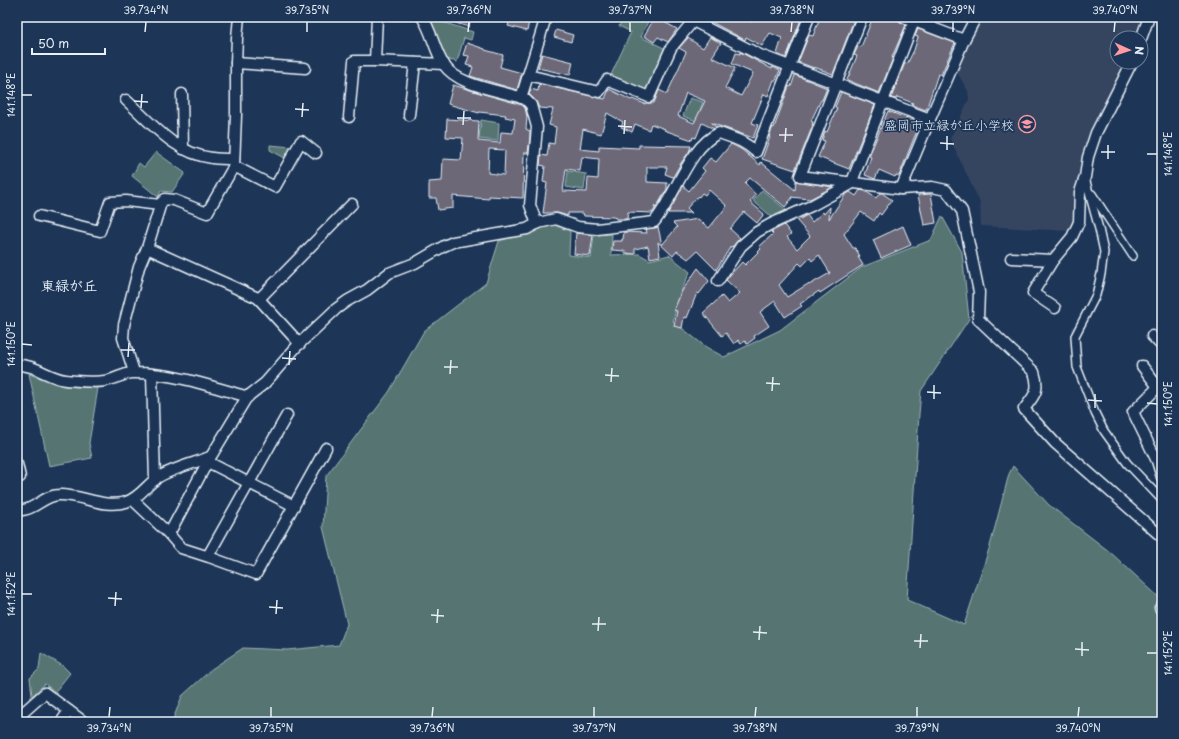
<svg xmlns="http://www.w3.org/2000/svg" width="1179" height="739" font-family="'Playpen Sans','Klee One',sans-serif">
	<style>
		.built { fill: #354461 }
		.green { fill: #567472; stroke: #9fb2b5 }
		.building { fill: #6c6778; stroke: #e8f1f8; fill-rule: evenodd }
		.lines { fill: none; stroke-linecap: round; stroke-linejoin: round }
		.pedestrian-casing { stroke: #e8f1f8; stroke-width: 10 }
		.minor-casing { stroke: #e8f1f8; stroke-width: 13 }
		.pedestrian { stroke: #1d3557; stroke-width: 7 }
		.minor { stroke: #1d3557; stroke-width: 10 }
		.ticks { fill: none; stroke: #e8f1f8; stroke-width: 1.5 }
		.labels { text-anchor: middle; dominant-baseline: central; stroke-width: 3.5; stroke-linejoin: round; paint-order: stroke }
		.poi-label { font-size: 13px; fill: #e8f1f8; stroke: #1d3557; text-anchor: end }
		.neighbourhood-label { font-size: 14px; font-weight: bold; fill: #e8f1f8; stroke: #1d3557 }
		.neatline { fill: none; stroke: #e8f1f8; stroke-width: 1.5 }
		.ticks-label { font-size: 10px; text-anchor: middle; fill: #e8f1f8 }
	</style>
	<rect width="100%" height="100%" fill="#1d3557"/>
	<filter id="ink" filterUnits="userSpaceOnUse"><feTurbulence type="fractalNoise" baseFrequency=".025" numOctaves="2"/><feDisplacementMap in="SourceGraphic" scale="8" xChannelSelector="R" yChannelSelector="G"/><feConvolveMatrix kernelMatrix="1 2 1 2 8 2 1 2 1" color-interpolation-filters="sRGB"/></filter>
	<g filter="url(#ink)">
		<polygon class="built" points="980,17 1144,17 1138,38 1117,38 1117,62 1129,62 1104,109 1081,160 1076,206 1073,226 1071,231 981,226 980,203 950,139 969,99 968,91 956,71"/>
		<g class="green">
			<polygon points="623,17 650,17 641,37 666,49 648,92 610,77 631,32 619,26"/>
			<polygon points="431,18 473,32 471,40 464,38 457,62 446,59 428,20"/>
			<polygon points="690,98 703,102 696,121 683,116"/>
			<polygon points="481,120 499,123 498,141 479,139"/>
			<polygon points="270,145 292,147 286,157 283,157 270,150"/>
			<polygon points="156,152 185,173 172,192 161,191 158,197 132,176 139,163 144,167"/>
			<polygon points="568,171 586,174 584,190 566,187"/>
			<polygon points="762,190 786,210 772,217 753,201"/>
			<polygon points="942,216 962,252 969,319 921,391 919,414 907,600 964,625 990,546 1009,474 1013,466 1049,505 1110,552 1162,600 1162,722 172,722 182,696 213,668 243,648 287,650 339,645 347,624 323,527 326,476 389,392 424,331 486,283 499,241 533,231 541,227 554,225 570,231 569,255 591,258 594,235 612,234 611,255 639,254 650,260 669,255 690,272 679,296 673,321 706,347 724,357 780,330 862,267 931,240"/>
			<polygon points="29,374 63,386 98,388 89,443 92,458 49,466"/>
			<polygon points="41,653 63,666 70,673 55,692 45,684 32,696 30,678 39,669"/>
		</g>
		<g class="building">
			<polygon points="442,17 471,17 469,27 442,19"/>
			<polygon points="511,17 530,17 527,31 508,26"/>
			<polygon points="655,17 677,29 668,42 658,37 654,42 644,36"/>
			<polygon points="702,17 744,17 752,22 755,17 802,17 786,58 777,54 782,38 770,33 762,46 746,37 745,40"/>
			<polygon points="820,17 855,17 833,74 814,67 814,68 798,62 809,35 813,36"/>
			<polygon points="873,17 898,17 899,21 906,25 892,57 893,58 879,93 847,80 857,56 854,55 858,46 861,47"/>
			<polygon points="918,29 955,43 941,75 938,74 926,110 912,105 913,103 897,97 896,99 891,98 905,63 907,64 914,50 918,37 915,36"/>
			<polygon points="556,30 573,35 571,42 554,37"/>
			<path d="M710 37 721 43 712 57 735 68 725 88 741 96 753 73 732 64 736 53 740 54V52L772 69V67L780 70 776 80H774L768 96 764 94 752 123 758 125 753 138 711 123 716 127 714 129 702 123 696 138 693 137 692 140 664 130 665 129 651 124 649 130 635 124 632 132 621 127 623 122 607 113 601 134 583 129 580 149 599 151V146L639 148V145L691 146 689 152 681 163 673 177 665 174 667 167H647V182L667 183V189L656 208 654 206 655 209 652 213 628 212 627 219H616V218L613 217 584 216 583 213H568V216L558 213H543L547 183 543 182 545 166 540 165 541 155 547 156 549 143 554 144 556 127 549 125 553 109 539 108 536 101 529 94 531 89 538 91 539 84 605 99 609 89 631 100 632 99 645 104V103H654L659 90 667 94 686 52 679 48 688 38 703 48ZM686 93 705 101 694 123 678 116ZM582 157 599 159 598 179 588 178 587 192 563 191 566 169 580 171Z"/>
			<polygon points="467,43 485,49 485,50 503,55 500,67 522,73 517,90 470,76 473,67 466,65 469,56 463,55"/>
			<polygon points="542,54 573,62 570,75 538,68"/>
			<polygon points="795,75 827,88 822,100 821,100 811,121 813,122 812,125 813,125 795,170 762,159 770,137 769,136 773,127 774,128 789,86 791,87"/>
			<path d="M453 85 522 105 525 108 527 117 526 129 530 131V137L528 153H524L523 198 489 196V199L453 196V208L438 210 436 198H429V182L442 181 443 159 461 160 463 138 446 137 447 119 479 121 478 141 500 143 501 132 513 133 515 119 505 117 506 115 479 112V113L448 104ZM489 149 505 150 504 175 488 173Z"/>
			<polygon points="841,92 875,105 849,169 818,157 825,141 822,140 825,131 827,132 837,108 835,107"/>
			<polygon points="888,111 906,118 907,117 921,123 914,138 899,176 896,175 895,177 879,170 875,179 865,175 871,157 869,156"/>
			<polygon points="731,144 741,149 760,165 761,162 795,190 796,181 833,187 810,199 791,197 792,198 785,207 750,178 745,183 756,195 750,202 764,214 757,223 744,212 730,229 740,238 732,247 731,246 716,270 697,251 688,259 677,251 673,256 658,242 660,256 650,258 648,246 635,249 635,254 625,253 625,251 612,250 613,241 622,241 622,239 623,239 624,232 647,233 646,229 658,227 662,245 677,227 673,223 698,219 709,228 727,206 709,190 705,195 702,193 699,197 698,196 687,208 692,213 668,213 683,186 689,191 705,171 702,168 710,158 716,162"/>
			<path d="M860 190 865 191 876 198 880 193H882L892 200 881 215 879 213 874 221 861 212 844 234 853 248H855L860 256 858 257 863 265 820 293 819 291 800 304 802 306 785 317 775 301 760 312 769 326 754 336 755 338 747 344 745 341 741 344 738 340 734 344 726 333 722 336 703 313 722 296 728 303 740 293 726 280 730 275 742 262 745 265 761 249 759 247 773 234 771 232 784 225 791 234 787 237 797 249 810 236 797 221 807 215 812 222 823 212 824 214 830 207 829 219 845 195 850 192 856 196ZM819 255 830 273 809 285 808 284 787 297 779 285 799 263 802 266 810 258 812 261Z"/>
			<polygon points="931,194 936,223 924,225 918,195"/>
			<polygon points="903,226 911,245 881,258 873,240"/>
			<polygon points="576,233 593,235 590,256 574,254"/>
			<polygon points="698,268 709,281 699,294 697,293 687,318 684,317 682,328 674,326 677,311 674,310 682,291"/>
		</g>
		<g class="lines">
			<g class="pedestrian-casing">
				<g id="pedestrian">
					<polyline points="1085,178 1099,229 1104,252 1101,274 1096,295 1075,336 1077,367 1095,413 1104,431 1127,463 1162,500"/>
					<polyline points="1092,194 1133,256"/>
				</g>
			</g>
			<g class="minor-casing">
				<g id="minor">
					<polyline points="239,17 237,38 236,63 305,68"/>
					<polyline points="377,17 375,61 444,64"/>
					<path d="M422 17C432 31 434 50 444 65 459 87 501 90 525 99L531 105 537 127 530 205 537 224"/>
					<path d="M862 17 800 176 901 189 932 187 946 190 962 211 979 292 978 319 1034 372C1040 390 1035 395 1024 409L1055 443 1162 537"/>
					<polyline points="904,17 964,40 930,119"/>
					<polyline points="1141,39 1149,17"/>
					<polyline points="964,40 976,17"/>
					<polyline points="528,75 599,92 607,80 649,97 671,48 693,21 760,55 930,119 901,189"/>
					<polyline points="182,94 183,149"/>
					<polyline points="521,98 546,17"/>
					<path d="M126 100C152 124 176 154 212 158 220 159 227 159 234 159"/>
					<polyline points="409,115 415,63"/>
					<polyline points="349,117 354,61 375,61"/>
					<polyline points="234,166 275,187 301,141 316,153"/>
					<polyline points="39,216 100,231 110,202 126,201 160,205"/>
					<polyline points="147,248 258,298 300,344"/>
					<polyline points="1011,258 1053,260"/>
					<polyline points="718,281 741,246 757,232 771,224 811,206 851,184 914,21"/>
					<polyline points="259,299 352,204"/>
					<polyline points="1055,308 1033,293 1053,260 1072,237 1079,222 1080,192 1085,177 1088,157 1096,133 1132,62"/>
					<polyline points="1152,336 1162,346"/>
					<path d="M17 365C35 364 48 378 66 380 77 381 94 383 105 381 115 380 125 372 134 373 174 373 210 386 248 397"/>
					<polyline points="1142,366 1158,387"/>
					<polyline points="134,372 123,338 124,325 139,267 147,248 161,203 165,199 174,200 207,213 234,166 236,115 236,63"/>
					<polyline points="152,374 155,480"/>
					<polyline points="1162,383 1133,412 1157,461 1162,477"/>
					<polyline points="208,462 294,506"/>
					<polyline points="17,464 20,477 17,477"/>
					<polyline points="133,500 168,533 181,548 209,557 256,574 326,448"/>
					<path d="M17 511C22 510 27 510 32 507 40 503 49 495 59 495 81 494 103 509 126 502 139 498 146 486 157 478 170 469 195 463 210 457"/>
					<path d="M169 534 207 463 247 397 265 383 298 345 336 309 347 301 367 290 389 273 415 263 444 246 453 242 527 229 538 223 556 219 578 227 597 229 654 222C675 197 689 146 719 133 733 138 745 141 756 152L809 17"/>
					<polyline points="208,556 287,415"/>
					<polyline points="1162,606 1160,608 1162,610"/>
					<polyline points="17,718 45,693 84,722"/>
					<polyline points="61,722 69,711"/>
				</g>
			</g>
			<use href="#pedestrian" class="pedestrian"/>
			<use href="#minor" class="minor"/>
		</g>
	</g>
	<path class="ticks" d="M145 32 146 22M307 32V22M468 32 469 22M630 32V22M791 32 792 22M953 32V22M1114 32 1115 22M22 95H32M134 101 148 102M141 108 142 94M295 109 309 110M302 117 303 103M457 118H471M463 125 464 111M618 126 632 127M624 134 625 120M779 135H793M785 142 786 128M940 143 954 144M947 150V136M1101 152H1115M1147 154H1157M1108 159V145M22 344 32 345M121 350H135M128 357 129 343M282 358 296 359M289 365 290 351M444 367H458M450 374 451 360M605 375 619 376M611 382 612 368M766 383 780 384M772 391 773 377M927 392 941 393M934 399V385M1088 400 1102 401M1147 403 1157 404M1095 408V394M22 594H32M108 598 122 599M115 606 116 592M269 607 283 608M276 614 277 600M431 615 444 616M437 623 438 609M592 624H606M598 631 599 617M753 632 767 633M759 640 760 626M914 641H928M920 648 921 634M1075 649 1089 650M1147 653H1157M1082 656V642M109 717 110 707M271 717V707M432 717 433 707M594 717V707M755 717 756 707M917 717V707M1078 717 1079 707"/>
	<defs>
		<g id="school-ring" transform="scale(0.9)"><circle r="9.5" fill="#1d3557" stroke="#ff9aa2" stroke-width="1.5"/><path d="M0-5L7-2L0 1L-7-2ZM-4 1L0 2.5L4 1V4Q0 6-4 4Z" fill="#ff9aa2"/></g>
	</defs>
	<g fill-rule="evenodd">
		<use href="#school-ring" x="1027" y="124"/>
	</g>
	<g class="labels">
		<g class="poi-label">
			<text x="1014" y="124">盛岡市立緑が丘小学校</text>
		</g>
		<g class="neighbourhood-label">
			<text x="69" y="285">東緑が丘</text>
		</g>
	</g>
	<rect width="1179" height="739" fill="none" stroke="#1d3557" stroke-width="44"/>
	<g transform="translate(1129 50) rotate(93)"><circle r="19" fill="#1d3557" stroke="#6e8097"/>
	<path d="M0-3L7 15L0 10L-7 15Z" fill="#ff9aa2"/>
	<text y="-6" font-size="11" font-weight="bold" text-anchor="middle" fill="#e8f1f8">N</text>
	</g>
	<path d="M32 48v6h73v-6" fill="none" stroke="#e8f1f8" stroke-width="2"/>
	<text x="38" y="48" font-size="12" fill="#e8f1f8" stroke="#1d3557" stroke-width="3" paint-order="stroke">50 m</text>
	<rect x="22" y="22" width="1135" height="695" class="neatline"/>
	<g class="ticks-label">
		<text x="146" y="14">39.734°N</text>
		<text x="307" y="14">39.735°N</text>
		<text x="469" y="14">39.736°N</text>
		<text x="630" y="14">39.737°N</text>
		<text x="792" y="14">39.738°N</text>
		<text x="953" y="14">39.739°N</text>
		<text x="1115" y="14">39.740°N</text>
		<text transform="translate(11 95) rotate(-90)" y="4">141.148°E</text>
		<text transform="translate(1168 154) rotate(-90)" y="4">141.148°E</text>
		<text transform="translate(11 344) rotate(-90)" y="4">141.150°E</text>
		<text transform="translate(1168 404) rotate(-90)" y="4">141.150°E</text>
		<text transform="translate(11 594) rotate(-90)" y="4">141.152°E</text>
		<text transform="translate(1168 653) rotate(-90)" y="4">141.152°E</text>
		<text x="109" y="732">39.734°N</text>
		<text x="271" y="732">39.735°N</text>
		<text x="432" y="732">39.736°N</text>
		<text x="594" y="732">39.737°N</text>
		<text x="755" y="732">39.738°N</text>
		<text x="917" y="732">39.739°N</text>
		<text x="1078" y="732">39.740°N</text>
	</g>
</svg>
